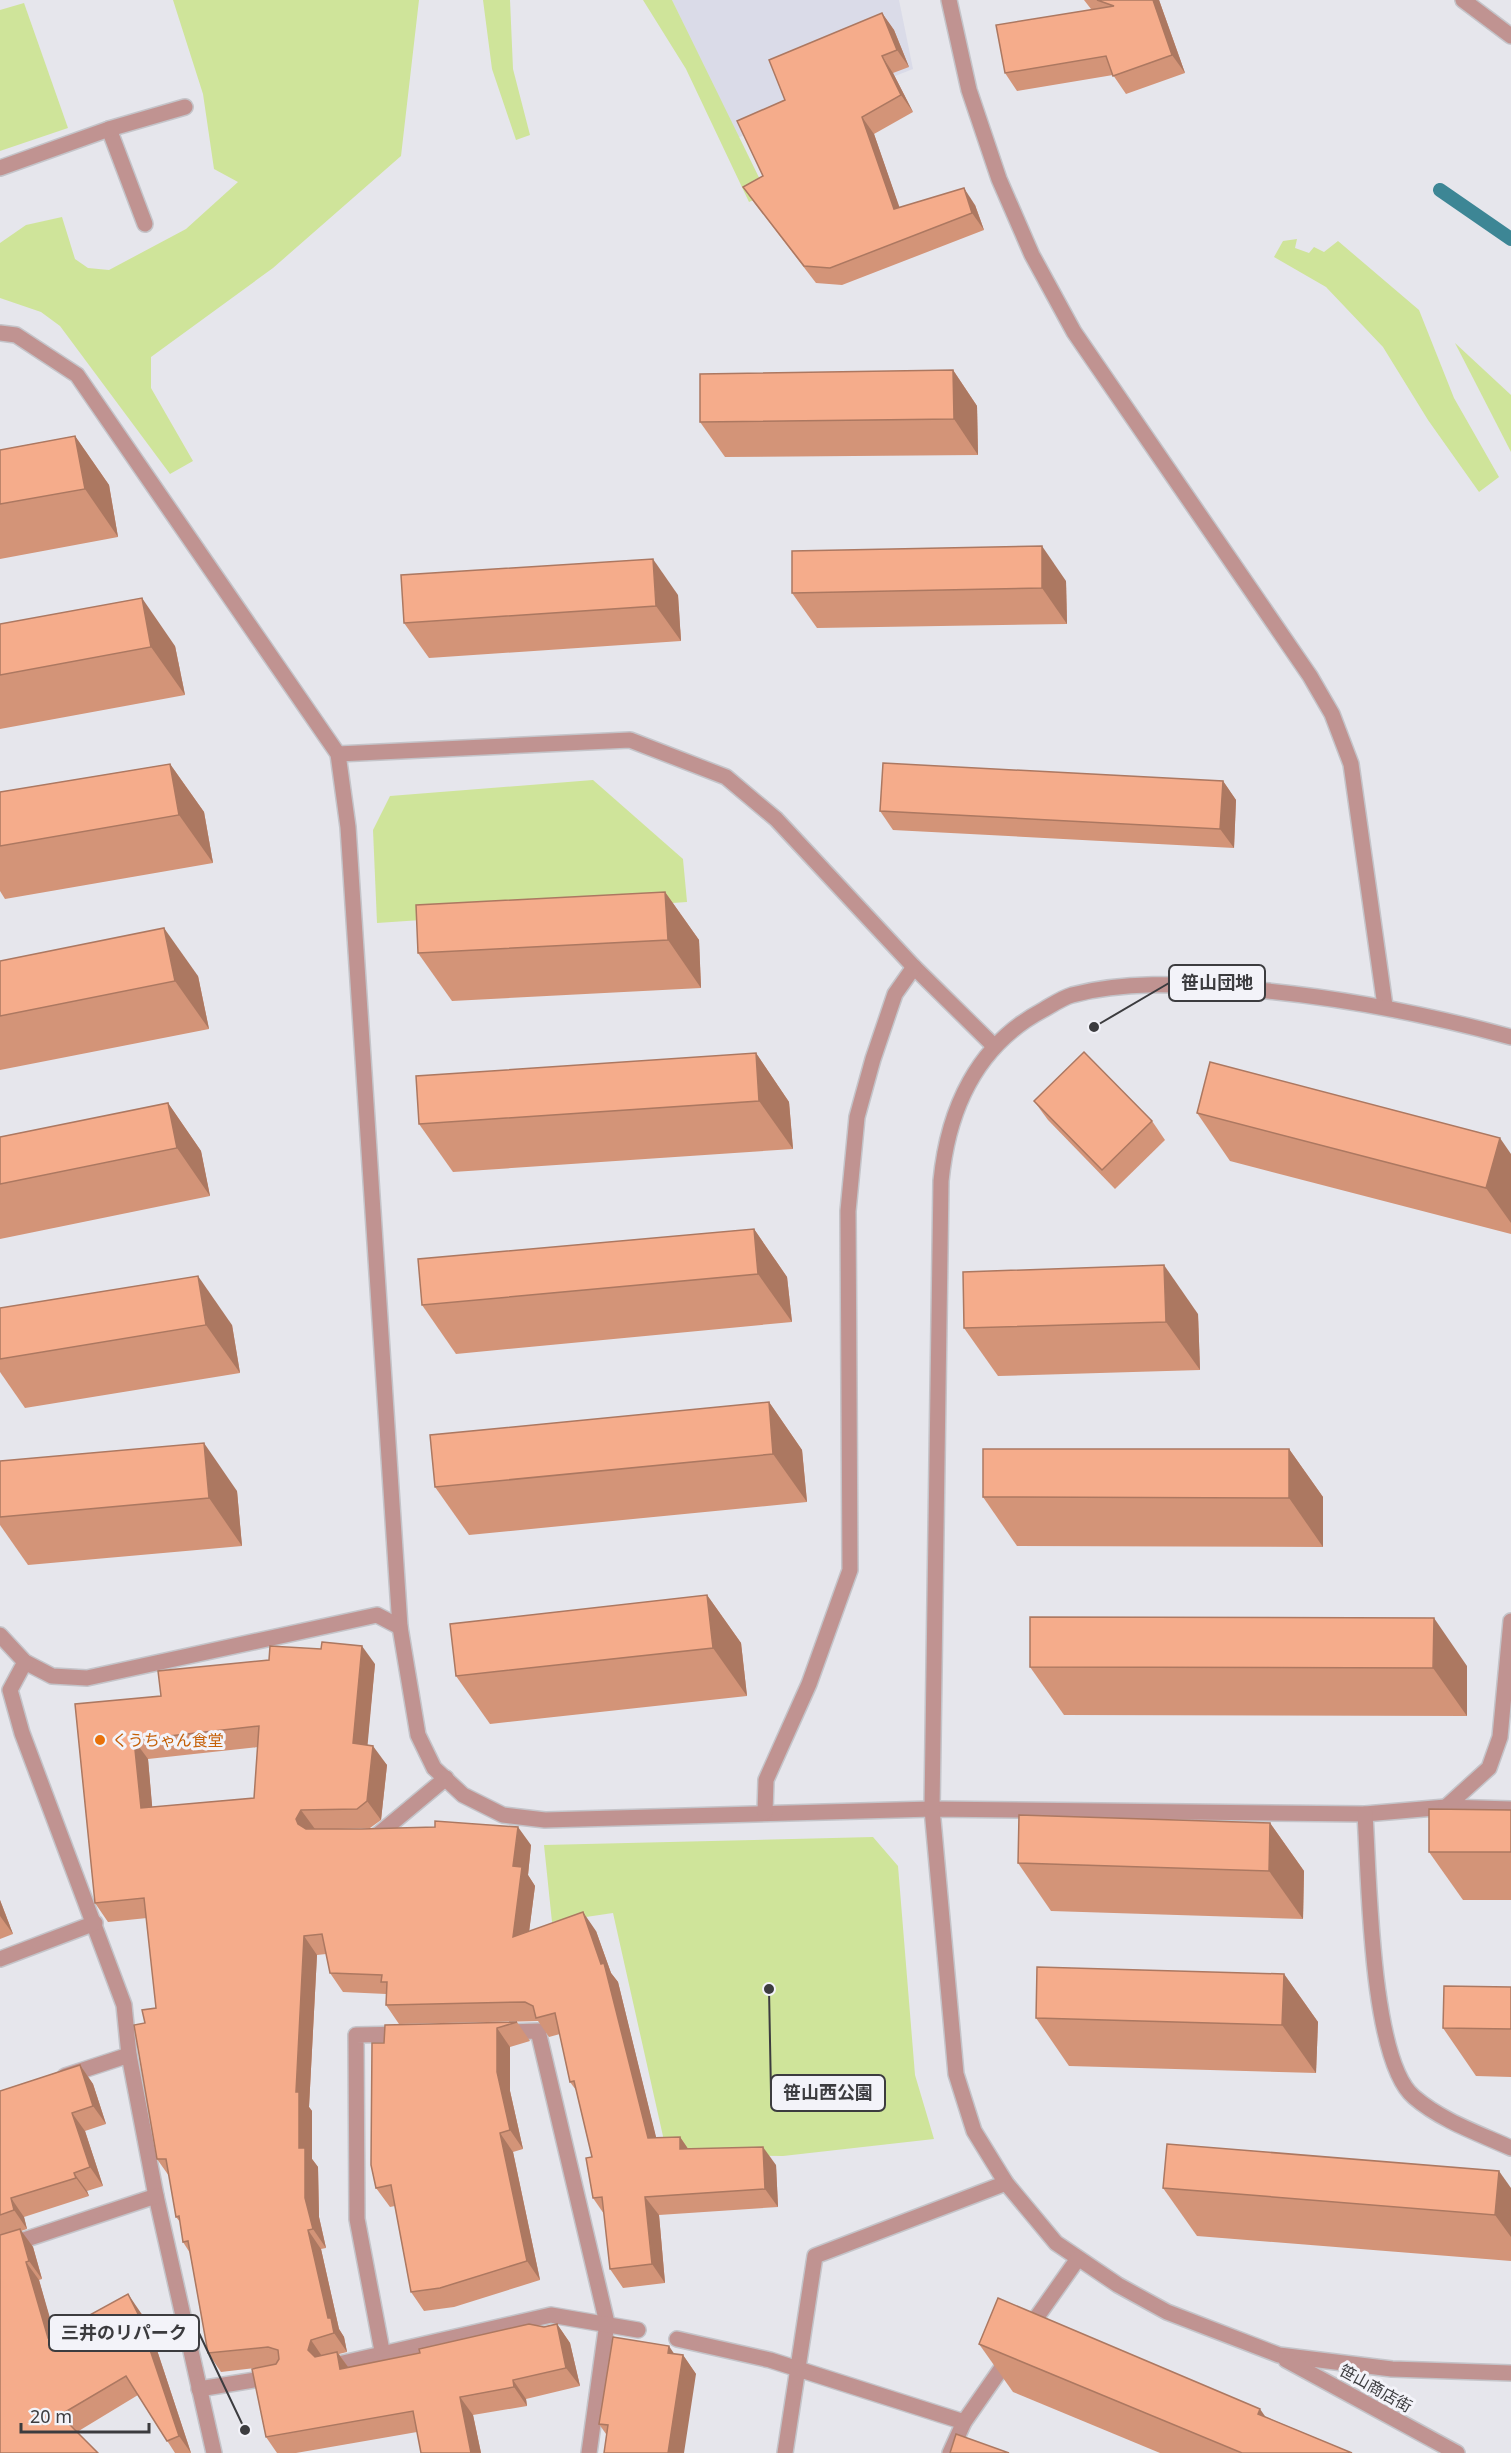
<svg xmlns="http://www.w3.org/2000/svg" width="1511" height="2453" font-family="'Noto Sans','Noto Sans JP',sans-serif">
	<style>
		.built { fill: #dadbe8 }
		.green { fill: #cfe49a }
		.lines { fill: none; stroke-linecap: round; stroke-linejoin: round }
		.stream { stroke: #3d8695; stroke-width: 14 }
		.minor-casing { stroke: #c4c4c9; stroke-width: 18 }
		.minor { stroke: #c09391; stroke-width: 15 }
		.wall { fill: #d39478; fill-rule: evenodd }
		.shaded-wall { fill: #ac7861 }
		.building { fill: #f5ac8b; stroke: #ac7861; stroke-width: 1.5; fill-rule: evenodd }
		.food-dot { fill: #e8710a; stroke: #f3f3f9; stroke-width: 2 }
		.labels { text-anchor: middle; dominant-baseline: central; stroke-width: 6; stroke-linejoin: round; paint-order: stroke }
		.food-label { font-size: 16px; fill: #c56008; stroke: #f3f3f9; text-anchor: start }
		.street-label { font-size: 16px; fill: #3c3c3f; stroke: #f3f3f9 }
		.leader { fill: none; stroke: #3c3c3f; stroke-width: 2 }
		.callout-dot { fill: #3c3c3f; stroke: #f3f3f9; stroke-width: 2 }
		.callout { fill: #f3f3f9; stroke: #3c3c3f; stroke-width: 2 }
		.callout-label { font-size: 18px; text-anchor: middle; font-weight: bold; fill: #3c3c3f }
	</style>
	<rect width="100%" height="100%" fill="#e6e6ec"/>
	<polygon class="built" points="672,0 899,0 913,69 737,138"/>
	<g class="green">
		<polygon points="173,0 419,0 401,156 273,268 151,357 151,388 193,461 170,474 60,326 41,312 0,298 0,243 26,225 62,217 75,259 88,268 109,270 186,229 238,182 214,169 203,94"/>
		<polygon points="483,0 510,0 513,69 530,135 516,140 492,69"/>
		<polygon points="643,0 672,0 767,194 749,202 686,69"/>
		<polygon points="24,3 68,128 0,151 0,10"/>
		<polygon points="1297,239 1295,248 1309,253 1314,247 1324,252 1338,241 1419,310 1454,398 1499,477 1479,492 1428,420 1383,347 1326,287 1274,257 1283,241"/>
		<polygon points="1455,343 1511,395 1511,452"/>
		<polygon points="593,780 683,859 687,902 377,923 373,830 390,796"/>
		<polygon points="873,1837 898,1866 915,2075 934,2139 783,2156 667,2154 613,1913 552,1922 544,1845"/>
	</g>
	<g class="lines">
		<polyline class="stream" points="1440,190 1511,239"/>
		<g class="minor-casing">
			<g id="minor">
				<polyline points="949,0 969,90 999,179 1032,255 1074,332 1310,676 1332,714 1351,764 1385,1006"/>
				<polyline points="1463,0 1511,36"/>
				<polyline points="109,129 145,224"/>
				<polyline points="0,168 109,129 185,107"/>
				<polyline points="0,333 16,335 77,375 338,754 348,827 400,1627 418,1735 434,1768 463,1795 503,1815 545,1820 932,1809 1365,1814 1446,1807 1511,1809"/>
				<polyline points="338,754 630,740 726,777 776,819 914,967 994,1046"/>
				<path d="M1511 1037C1419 1012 1329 995 1234 988 1181 984 1124 981 1072 995 1062 998 1052 1005 1043 1010 977 1045 948 1109 941 1181L932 1809 956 2074 974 2131 1006 2183 1056 2243 1118 2285 1167 2312 1279 2355 1392 2369 1511 2373"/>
				<polyline points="0,1635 25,1662 52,1676 87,1678 377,1615 400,1627"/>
				<polyline points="25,1662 10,1690 22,1733 124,2005 129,2055 156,2196 214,2453"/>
				<polyline points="1446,1807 1489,1768 1500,1737 1511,1621"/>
				<polyline points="765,1812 766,1780 809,1684 850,1570 848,1211 857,1117 873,1059 895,994 914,967"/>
				<path d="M1365 1814C1369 1874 1370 2060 1414 2097 1442 2121 1478 2133 1511 2148"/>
				<polyline points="370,1838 374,1838 446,1778"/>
				<polyline points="0,1959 95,1923"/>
				<polyline points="504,2032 538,2031 607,2323 589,2453"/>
				<polyline points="65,2076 129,2055"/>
				<polyline points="0,2248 156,2196"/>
				<polyline points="1027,2331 1077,2260"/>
				<polyline points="677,2339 770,2360 964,2422"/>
				<polyline points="383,2356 357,2219 356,2035 405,2034"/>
				<polyline points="1286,2360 1457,2453"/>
				<polyline points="330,2366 551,2315 638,2330"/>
				<polyline points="199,2389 273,2377"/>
				<polyline points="785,2453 815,2256 1006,2183"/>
				<polyline points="950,2453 964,2422 1010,2356"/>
			</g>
		</g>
		<use href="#minor" class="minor"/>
	</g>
	<g class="wall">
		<polygon points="1084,0 1159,0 1185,73 1126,94 1113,75 1017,91 1005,73 1091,9"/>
		<polygon points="882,13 894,30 909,67 893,73 913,112 874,134 899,207 975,205 984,230 842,285 816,283 755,204 743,187 763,176 785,100"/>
		<polygon points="953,370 977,406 978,455 725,457 700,422"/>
		<polygon points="75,436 109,485 118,537 0,559 0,450"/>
		<polygon points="1066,581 1067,624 817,628 792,593"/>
		<polygon points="678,595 681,641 429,658 404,623"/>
		<polygon points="0,624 175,646 185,695 0,729"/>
		<polygon points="170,764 204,812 213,863 5,899 0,891 0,792"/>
		<polygon points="1223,781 1236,800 1234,848 893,830 880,811"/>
		<polygon points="665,892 699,940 701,988 452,1001 418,953"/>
		<polygon points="0,961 198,976 209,1029 0,1070"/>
		<polygon points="756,1053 789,1102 793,1149 453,1172 419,1124"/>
		<polygon points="1034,1101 1152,1121 1165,1140 1115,1189 1048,1120"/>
		<polygon points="168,1103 201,1151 210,1196 0,1239 0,1137"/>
		<polygon points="1197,1113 1511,1154 1511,1234 1230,1161"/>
		<polygon points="754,1229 787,1277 792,1322 456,1354 422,1305"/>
		<polygon points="0,1308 232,1325 240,1373 25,1408 0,1372"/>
		<polygon points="1198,1314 1200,1370 998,1376 964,1328"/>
		<polygon points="769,1402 802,1450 807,1502 469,1535 435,1487"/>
		<polygon points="1289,1449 1323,1497 1323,1547 1017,1546 983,1497"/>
		<polygon points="0,1461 237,1491 242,1546 28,1565 0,1525"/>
		<polygon points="707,1595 741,1643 747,1696 490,1724 456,1676"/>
		<path d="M375 1664 367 1745 387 1765 381 1820 370 1828 337 1829 531 1845 528 1875 535 1886 529 1931H596L611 1973 618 1982 656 2138 680 2137 688 2149 776 2165 778 2207 659 2215 665 2283 623 2288 610 2269 604 2214 593 2198 592 2157 576 2090 570 2082 560 2034 549 2037 538 2021 399 2024 386 2005V1994L343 1992 330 1973 326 1954 317 1955 309 2107 312 2111V2159L318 2167 319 2217 326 2248 321 2249 339 2329 344 2337 347 2352 339 2354 348 2367 557 2324 570 2343 580 2386 526 2399 527 2406 473 2415 481 2453H421L417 2432 296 2453H277L266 2437 255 2368 221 2372 208 2353 190 2253 183 2242 180 2222 176 2217 169 2176 157 2159 145 2023 156 2008 147 1918 108 1922 95 1903 75 1704 161 1696ZM258 1747 254 1798 152 1807 148 1759Z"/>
		<polygon points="1467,1666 1467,1716 1064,1715 1030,1667"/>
		<polygon points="1511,1810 1511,1900 1463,1900 1429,1852"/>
		<polygon points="1270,1823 1304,1871 1303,1919 1051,1911 1018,1863"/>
		<polygon points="0,1900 13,1934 0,1939"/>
		<polygon points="1284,1974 1318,2022 1316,2073 1069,2066 1036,2018"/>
		<polygon points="1511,1987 1511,2077 1476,2076 1443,2028"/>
		<polygon points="517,2022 530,2041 510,2047 510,2091 523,2149 513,2152 540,2280 454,2307 424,2311 411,2292 395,2206 390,2207 376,2188 384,2043"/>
		<polygon points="80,2065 93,2084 106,2124 85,2131 103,2186 87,2191 89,2196 24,2217 27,2229 21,2231 33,2247 42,2279 39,2280 54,2334 141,2313 151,2332 191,2453 175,2453 138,2395 77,2432 0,2453 0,2091"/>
		<polygon points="1163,2188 1511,2188 1511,2261 1197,2236"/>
		<polygon points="979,2344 1266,2417 1352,2453 1160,2453 1013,2392"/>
		<polygon points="674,2354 683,2355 696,2374 606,2434 599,2424"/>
	</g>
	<g class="shaded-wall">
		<polygon points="1153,0 1159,0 1185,73 1172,55"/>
		<polygon points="882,13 894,30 909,67 897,50"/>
		<polygon points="882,56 893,73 913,112 901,95"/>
		<polygon points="862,117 874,134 906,226 894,209"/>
		<polygon points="964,188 975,205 984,230 972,213"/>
		<polygon points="953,370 977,406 978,455 954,419"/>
		<polygon points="75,436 109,485 118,537 85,489"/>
		<polygon points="1042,546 1066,581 1067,624 1042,588"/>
		<polygon points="653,559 678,595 681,641 656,606"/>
		<polygon points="142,598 175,646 185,695 151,647"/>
		<polygon points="170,764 204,812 213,863 179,815"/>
		<polygon points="1223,781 1236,800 1234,848 1220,829"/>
		<polygon points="665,892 699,940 701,988 668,940"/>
		<polygon points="164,928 198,976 209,1029 175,981"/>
		<polygon points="756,1053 789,1102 793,1149 759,1101"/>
		<polygon points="168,1103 201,1151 210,1196 177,1148"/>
		<polygon points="1500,1138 1511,1154 1511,1223 1486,1188"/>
		<polygon points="754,1229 787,1277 792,1322 758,1274"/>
		<polygon points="1164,1265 1198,1314 1200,1370 1166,1322"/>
		<polygon points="198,1276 232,1325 240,1373 206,1325"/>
		<polygon points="769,1402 802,1450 807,1502 773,1454"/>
		<polygon points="204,1443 237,1491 242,1546 209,1498"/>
		<polygon points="1289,1449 1323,1497 1323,1547 1289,1498"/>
		<polygon points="707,1595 741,1643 747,1696 713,1648"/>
		<polygon points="1434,1618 1467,1666 1467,1716 1433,1668"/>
		<polygon points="362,1646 375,1664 366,1762 353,1743"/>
		<polygon points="134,1740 148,1759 154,1827 141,1808"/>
		<polygon points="373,1746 387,1765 381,1820 367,1801"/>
		<polygon points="301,1810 315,1829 309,1837 298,1824 296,1819"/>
		<polygon points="1270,1823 1304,1871 1303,1919 1269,1871"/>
		<polygon points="518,1827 531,1845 528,1875 535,1886 526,1956 513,1937 513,1866"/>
		<polygon points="0,1900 13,1934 0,1916"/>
		<polygon points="583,1912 596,1931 611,1973 618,1982 661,2157 648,2138 601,1964"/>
		<polygon points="304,1936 317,1955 309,2107 312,2111 312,2159 318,2167 319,2217 326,2248 313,2229 305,2198 299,2148 296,2092"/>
		<polygon points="1284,1974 1318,2022 1316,2073 1282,2025"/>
		<polygon points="497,2028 510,2047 510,2091 523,2149 510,2130 497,2072"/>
		<polygon points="80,2065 93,2084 106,2124 93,2106"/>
		<polygon points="72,2113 85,2131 103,2186 90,2167"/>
		<polygon points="500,2133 513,2152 540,2280 527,2261"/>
		<polygon points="680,2137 693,2156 680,2149"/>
		<polygon points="763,2147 776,2165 778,2207 765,2189"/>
		<polygon points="1499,2171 1511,2188 1511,2237 1495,2215"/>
		<polygon points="74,2173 87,2191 89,2196 76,2178"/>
		<polygon points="645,2197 659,2215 665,2283 652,2264"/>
		<polygon points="11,2198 24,2217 27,2229 14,2210"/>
		<polygon points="20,2229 33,2247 42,2279 29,2261"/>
		<polygon points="308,2230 321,2249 339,2329 344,2337 347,2352 334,2333 328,2318"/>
		<polygon points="26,2262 39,2280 61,2356 48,2338"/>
		<polygon points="128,2294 141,2313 151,2332 191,2453 179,2436"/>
		<polygon points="557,2324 570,2343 580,2386 566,2368"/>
		<polygon points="311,2340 324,2359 321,2369 308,2350"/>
		<polygon points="669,2346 681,2364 683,2355 696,2374 684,2453 668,2453 668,2353"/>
		<polygon points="337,2352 351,2371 340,2369"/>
		<polygon points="513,2380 526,2399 527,2406 514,2387"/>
		<polygon points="460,2397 473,2415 481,2453 471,2453"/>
		<polygon points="1260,2409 1291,2453 1258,2414"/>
	</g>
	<g class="building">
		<polygon points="1097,0 1153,0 1172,55 1113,76 1106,56 1005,73 996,25 1114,6"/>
		<polygon points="882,13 897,50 882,56 901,95 862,117 894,209 964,188 972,213 830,268 804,266 743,187 763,176 737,121 785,100 769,60"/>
		<polygon points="953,370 954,419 700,422 700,374"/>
		<polygon points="75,436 85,489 0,504 0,450"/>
		<polygon points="1042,546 1042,588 792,593 792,551"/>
		<polygon points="653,559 656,606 404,623 401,575"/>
		<polygon points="142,598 151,647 0,675 0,624"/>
		<polygon points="883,763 1223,781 1220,829 880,811"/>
		<polygon points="170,764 179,815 0,846 0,792"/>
		<polygon points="665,892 668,940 418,953 416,905"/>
		<polygon points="164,928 175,981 0,1016 0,961"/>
		<polygon points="1084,1052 1152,1121 1102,1170 1034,1101"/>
		<polygon points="756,1053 759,1101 419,1124 416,1076"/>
		<polygon points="1210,1062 1500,1138 1486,1188 1197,1113"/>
		<polygon points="168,1103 177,1148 0,1184 0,1137"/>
		<polygon points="754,1229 758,1274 422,1305 418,1259"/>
		<polygon points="1164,1265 1166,1322 964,1328 963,1272"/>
		<polygon points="198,1276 206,1325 0,1359 0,1308"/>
		<polygon points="769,1402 773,1454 435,1487 430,1435"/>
		<polygon points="204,1443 209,1498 0,1517 0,1461"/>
		<polygon points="983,1449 1289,1449 1289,1498 983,1497"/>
		<polygon points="707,1595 713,1648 456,1676 450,1624"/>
		<polygon points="1030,1617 1434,1618 1433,1668 1030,1667"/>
		<path d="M322 1642 362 1646 353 1743 373 1746 367 1801 357 1809 301 1810 296 1819 298 1824 306 1829H361L435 1827V1821L518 1827 513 1866 522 1867 513 1937 583 1912 601 1964 604 1963 648 2138 680 2137V2149L763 2147 765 2189 645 2197 652 2264 610 2269 602 2197 593 2198 586 2158 592 2157 574 2081 570 2082 555 2013 536 2018 533 2006 525 2002 386 2005 387 1982H381L382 1975 330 1973 322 1934 304 1936 296 2092H299V2148H305V2198L313 2229 308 2230 328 2318H331L334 2333 311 2340 308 2350 315 2357 337 2352 340 2369 420 2353 419 2349 529 2324 544 2327 557 2324 566 2368 513 2380 514 2387 460 2397 471 2453H421L413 2411 266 2437 252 2369 276 2364 279 2359 278 2350 268 2347 208 2353 188 2241 183 2242 179 2216 176 2217 166 2159H157L134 2025 145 2023 142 2010 156 2008 144 1898 95 1903 75 1704 161 1696 158 1671 269 1660 270 1646 321 1649ZM259 1726 254 1798 141 1808 134 1740Z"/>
		<polygon points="1429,1809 1511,1810 1511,1852 1429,1852"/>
		<polygon points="1019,1815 1270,1823 1269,1871 1018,1863"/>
		<polygon points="1037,1967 1284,1974 1282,2025 1036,2018"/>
		<polygon points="1444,1986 1511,1987 1511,2029 1443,2028"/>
		<polygon points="517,2022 497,2028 497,2072 510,2130 500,2133 527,2261 440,2288 411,2292 391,2185 376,2188 371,2165 372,2043 384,2043 385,2025"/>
		<polygon points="80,2065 93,2106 72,2113 90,2167 74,2173 76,2178 11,2198 14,2210 0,2215 0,2091"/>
		<polygon points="1167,2144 1499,2171 1495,2215 1163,2188"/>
		<polygon points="20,2229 29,2261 26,2262 48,2338 128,2294 138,2314 179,2436 167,2441 126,2376 60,2415 98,2453 0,2453 0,2235"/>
		<polygon points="998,2298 1260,2409 1258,2414 1352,2453 1242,2453 979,2344"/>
		<polygon points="613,2337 669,2346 668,2353 683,2355 668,2453 604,2453 608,2425 599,2424"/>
		<polygon points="956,2434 1009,2453 950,2453"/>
	</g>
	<circle class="food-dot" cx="100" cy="1740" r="6"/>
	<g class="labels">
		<g class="food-label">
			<text x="112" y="1740">くうちゃん食堂</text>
		</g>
		<g class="street-label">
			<text transform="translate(1376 2388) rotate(29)">笹山商店街</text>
		</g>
	</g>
	<path class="leader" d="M1094 1027L1169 983M769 1989L771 2093M245 2430L199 2333"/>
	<g class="callout-dot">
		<circle cx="1094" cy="1027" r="6"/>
		<circle cx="769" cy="1989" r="6"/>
		<circle cx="245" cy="2430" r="6"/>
	</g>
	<g class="callout">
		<rect x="1169" y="965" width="96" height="36" rx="6"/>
		<rect x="771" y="2075" width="114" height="36" rx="6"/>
		<rect x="49" y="2315" width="150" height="36" rx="6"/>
	</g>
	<g class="callout-label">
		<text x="1217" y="989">笹山団地</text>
		<text x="828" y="2099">笹山西公園</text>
		<text x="124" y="2339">三井のリパーク</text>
	</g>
	<path d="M21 2423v9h128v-9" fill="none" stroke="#3c3c3f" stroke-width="3"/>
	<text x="30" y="2423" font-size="18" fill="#3c3c3f" stroke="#f3f3f9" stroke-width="4.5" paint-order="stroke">20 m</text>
</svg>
